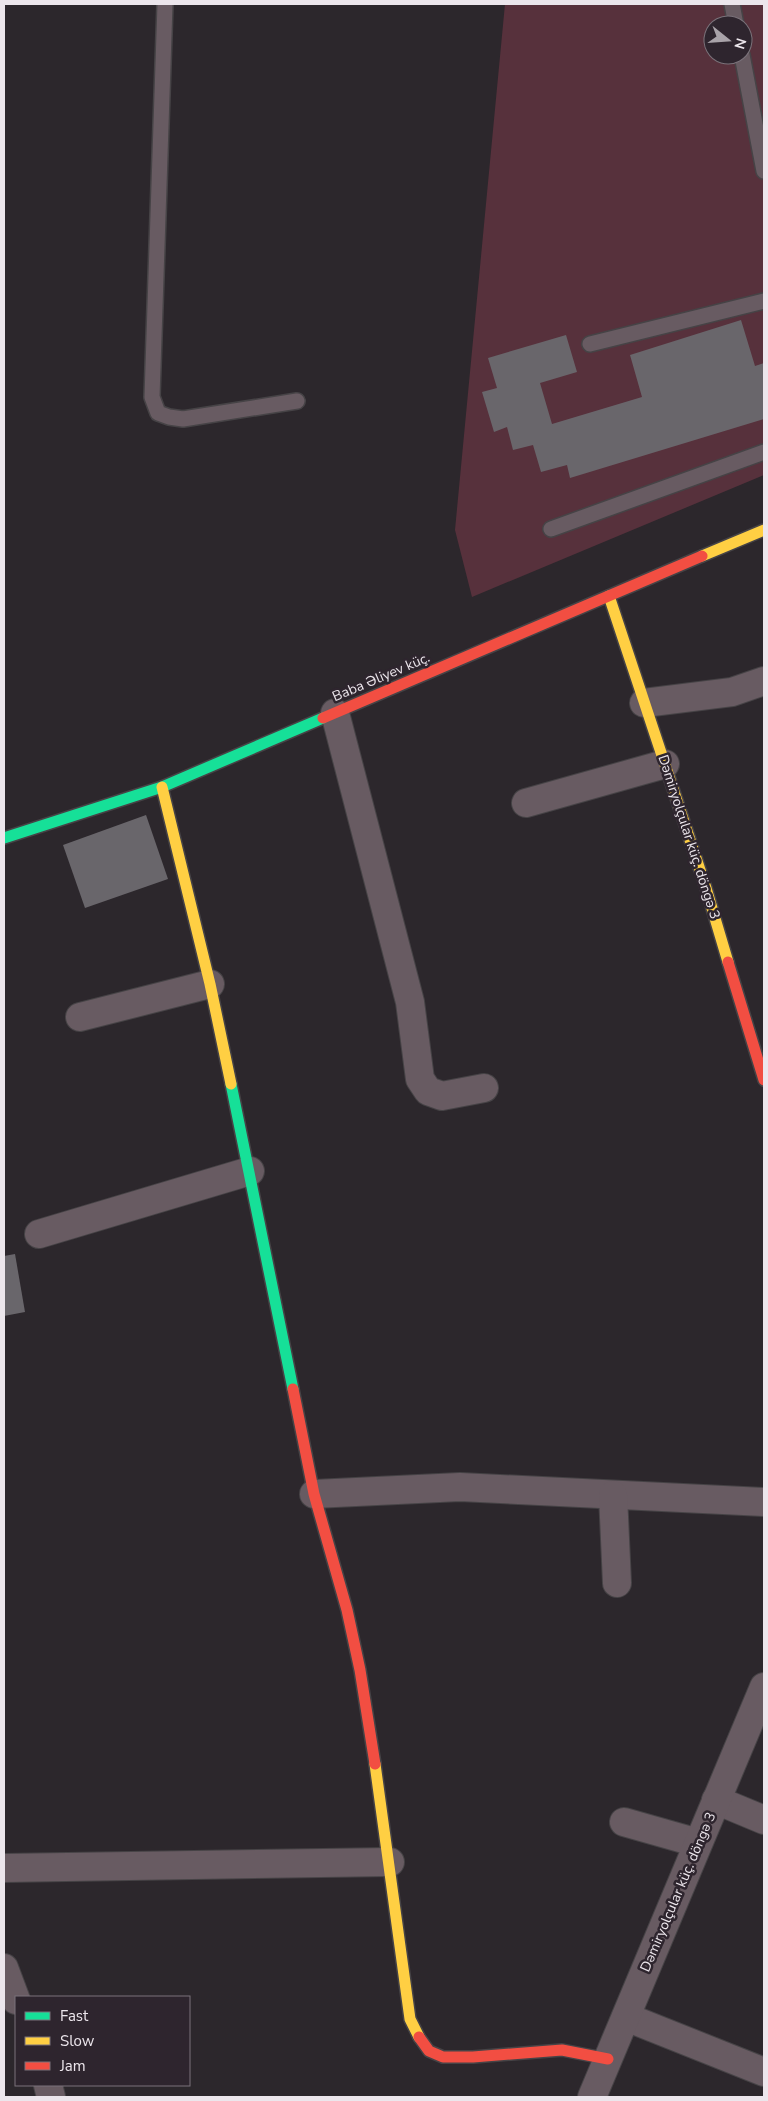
<svg xmlns="http://www.w3.org/2000/svg" width="768" height="2101" font-family="'Nunito Sans',sans-serif">
	<style>
		.green { fill: #57313c; fill-rule: evenodd }
		.building { fill: #69666b }
		.lines { fill: none; stroke-linecap: round; stroke-linejoin: round }
		.lane-casing { stroke: #464346; stroke-width: 18 }
		.street-casing { stroke: #464346; stroke-width: 30 }
		.fast-casing { stroke: #464346; stroke-width: 14 }
		.slow-casing { stroke: #464346; stroke-width: 14 }
		.jam-casing { stroke: #464346; stroke-width: 14 }
		.lane { stroke: #685b62; stroke-width: 15 }
		.street { stroke: #685b62; stroke-width: 28 }
		.fast { stroke: #16e098; stroke-width: 11 }
		.slow { stroke: #ffcf43; stroke-width: 11 }
		.jam { stroke: #f24e42; stroke-width: 11 }
		.labels { text-anchor: middle; dominant-baseline: central; stroke-width: 5; stroke-linejoin: round; paint-order: stroke }
		.street-label { font-size: 14px; fill: #ece6ec; stroke: #2e252e }
	</style>
	<rect width="100%" height="100%" fill="#2c272c"/>
	<path class="green" d="M505 4H764V475L472 597 455 530ZM713 25H743V55H713Z"/>
	<g class="building">
		<polygon points="741,320 755,366 764,363 764,419 570,478 567,465 541,472 533,445 513,450 507,427 494,432 482,392 497,388 488,358 566,335 577,372 540,383 552,424 642,397 630,355"/>
		<polygon points="146,815 168,879 85,908 63,845"/>
		<polygon points="15,1254 25,1312 4,1316 4,1256"/>
	</g>
	<g class="lines">
		<g class="lane-casing">
			<g id="lane">
				<polyline points="165,4 152,397 158,413 169,417 183,419 297,401"/>
				<polyline points="732,4 736,25"/>
				<polyline points="742,55 764,171"/>
				<polyline points="590,344 764,301"/>
				<polyline points="551,529 764,452"/>
			</g>
		</g>
		<g class="street-casing">
			<g id="street">
				<polyline points="644,703 732,692 764,681"/>
				<polyline points="335,713 410,1002 420,1079 428,1091 442,1096 484,1088"/>
				<polyline points="526,803 665,764"/>
				<polyline points="80,1017 210,984"/>
				<polyline points="39,1234 250,1171"/>
				<polyline points="314,1494 460,1487 764,1502"/>
				<polyline points="613,1495 617,1583"/>
				<polyline points="716,1800 764,1820"/>
				<polyline points="624,1822 698,1843"/>
				<polyline points="4,1868 390,1862"/>
				<polyline points="4,1968 16,2000"/>
				<polyline points="626,2017 764,2072"/>
				<polyline points="48,2085 51,2097"/>
				<polyline points="592,2097 764,1687"/>
			</g>
		</g>
		<g class="fast-casing">
			<g id="fast">
				<polyline points="4,838 162,787 323,718"/>
				<polyline points="231,1084 293,1389"/>
			</g>
		</g>
		<g class="slow-casing">
			<g id="slow">
				<polyline points="702,556 764,530"/>
				<polyline points="609,596 706,888 728,962"/>
				<polyline points="162,787 210,984 231,1084"/>
				<polyline points="375,1764 410,2019 419,2037"/>
			</g>
		</g>
		<g class="jam-casing">
			<g id="jam">
				<polyline points="323,718 702,556"/>
				<polyline points="728,962 764,1080"/>
				<polyline points="293,1389 314,1494 347,1610 360,1670 375,1764"/>
				<polyline points="419,2037 429,2051 443,2057 473,2057 562,2050 608,2059"/>
			</g>
		</g>
		<use href="#lane" class="lane"/>
		<use href="#street" class="street"/>
		<use href="#fast" class="fast"/>
		<use href="#slow" class="slow"/>
		<use href="#jam" class="jam"/>
	</g>
	<g class="labels">
		<g class="street-label">
			<text transform="translate(381 677) rotate(-23)">Baba Əliyev küç.</text>
			<text transform="translate(689 837) rotate(72)">Dəmiryolçular küç. döngə 3</text>
			<text transform="translate(678 1892) rotate(-67)">Dəmiryolçular küç. döngə 3</text>
		</g>
	</g>
	<rect width="768" height="2101" fill="none" stroke="#ece6ec" stroke-width="10"/>
	<rect x="15" y="1996" width="175" height="90" fill="#2e252e" stroke="#7a727a"/>
	<rect x="25" y="2012" width="25" height="8" fill="#16e098" stroke="#7a727a"/>
	<text x="60" y="2021" font-size="15" fill="#ece6ec">Fast</text>
	<rect x="25" y="2037" width="25" height="8" fill="#ffcf43" stroke="#7a727a"/>
	<text x="60" y="2046" font-size="15" fill="#ece6ec">Slow</text>
	<rect x="25" y="2062" width="25" height="8" fill="#f24e42" stroke="#7a727a"/>
	<text x="60" y="2071" font-size="15" fill="#ece6ec">Jam</text>
	<g transform="translate(728 40) rotate(107)"><circle r="24" fill="#2e252e" stroke="#7a727a"/>
	<path d="M0-4L9 19L0 12L-9 19Z" fill="#a9a3a9"/>
	<text y="-8" font-size="14" font-weight="bold" text-anchor="middle" fill="#ece6ec">N</text>
	</g>
</svg>
